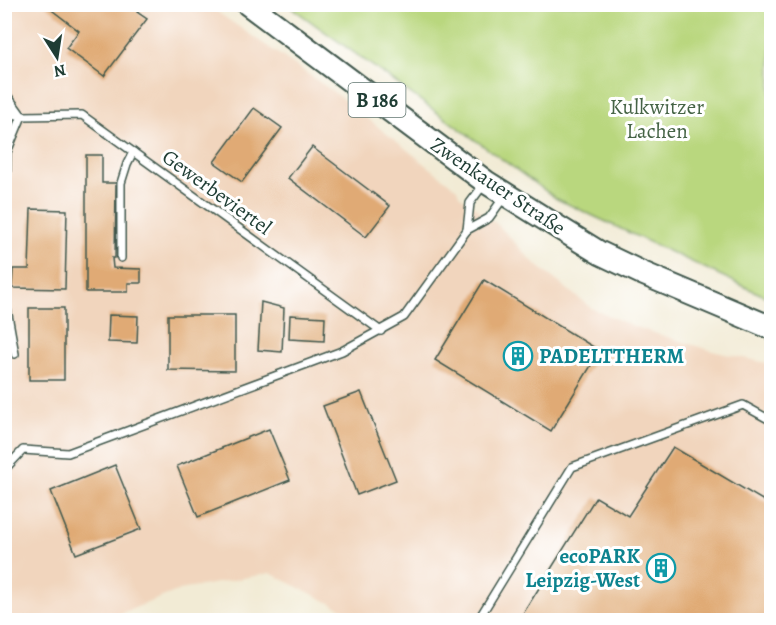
<svg xmlns="http://www.w3.org/2000/svg" width="776" height="625" font-family="Alegreya,serif">
	<style>
		.built { fill: #f1d5bd }
		.green { fill: #b9d77e; stroke: #6c8a59; stroke-width: 1.5 }
		.building { fill: #e0aa75 }
		.lines { fill: none; stroke-linecap: round; stroke-linejoin: round }
		.lane-casing { stroke: #3f574c; stroke-width: 10 }
		.primary-casing { stroke: #3f574c; stroke-width: 26 }
		.lane { stroke: #fff; stroke-width: 7 }
		.primary { stroke: #fff; stroke-width: 22 }
		.labels { text-anchor: middle; dominant-baseline: central; stroke-width: 6; stroke-linejoin: round; paint-order: stroke }
		.shield { fill: #fff; stroke: #627771; stroke-width: 1.5 }
		.shield-label { font-size: 20px; font-weight: bold; fill: #1f3d34 }
		.park-label { font-size: 21px; fill: #466446; stroke: #fff }
		.street-label { font-size: 21px; fill: #1f3d34; stroke: #fff }
		.culture-label { font-size: 21px; font-weight: bold; fill: #0d838f; stroke: #fff; text-anchor: start }
	</style>
	<rect width="100%" height="100%" fill="#fff"/>
	<filter id="ink" filterUnits="userSpaceOnUse"><feTurbulence type="fractalNoise" baseFrequency=".0167" numOctaves="2"/><feDisplacementMap in="SourceGraphic" scale="12" xChannelSelector="R" yChannelSelector="G"/><feConvolveMatrix kernelMatrix="1 2 1 2 8 2 1 2 1" color-interpolation-filters="sRGB"/></filter>
	<filter id="wash" filterUnits="userSpaceOnUse"><feTurbulence type="fractalNoise" baseFrequency=".008" numOctaves="4" result="noise"/><feDisplacementMap in="SourceGraphic" scale="24" xChannelSelector="R" yChannelSelector="G"/><feGaussianBlur stdDeviation="1.35" result="paint"/><feColorMatrix in="noise" values="0 0 0 0 0 0 0 0 0 0 0 0 0 0 0 0 0 1.4 0 .05"/><feComposite in="paint" operator="in"/></filter>
	<g filter="url(#wash)">
		<rect width="100%" height="100%" fill="#f2ebd5"/>
		<polygon class="built" points="4,5 207,5 331,90 457,189 459,195 497,224 534,263 591,308 635,327 716,352 771,364 771,620 364,620 270,573 180,590 104,620 5,620"/>
		<polygon class="green" points="288,5 771,5 771,299 557,199"/>
		<g id="blocks">
			<g class="building">
				<polygon points="44,4 143,4 137,12 147,19 104,76 66,48 79,31"/>
				<polygon points="254,108 282,128 242,182 214,162"/>
				<polygon points="312,147 390,206 366,237 288,178"/>
				<polygon points="86,155 102,155 102,183 116,183 115,258 112,258 113,268 141,269 141,283 128,283 128,292 86,292"/>
				<polygon points="31,209 67,210 65,289 12,288 13,269 29,269"/>
				<polygon points="484,280 600,351 551,431 435,360"/>
				<polygon points="261,302 284,308 282,352 258,350"/>
				<rect x="29" y="308" width="35" height="72"/>
				<polygon points="109,315 138,316 137,343 108,342"/>
				<polygon points="168,315 235,315 235,371 168,370"/>
				<polygon points="290,315 325,317 324,341 289,339"/>
				<polygon points="361,392 396,480 357,495 323,406"/>
				<polygon points="269,429 290,480 198,517 177,466"/>
				<polygon points="673,447 771,505 771,620 519,620 596,497 628,516"/>
				<polygon points="115,465 141,529 76,554 51,491"/>
			</g>
		</g>
	</g>
	<g filter="url(#ink)">
		<use href="#blocks" fill-opacity="0" stroke="#3f574c" stroke-width="1.5"/>
		<g class="lines">
			<g class="lane-casing">
				<g id="lane">
					<polyline points="4,91 22,116"/>
					<polyline points="4,112 22,116 82,115 381,331"/>
					<polyline points="467,230 470,203 484,184"/>
					<polyline points="121,258 121,183 127,164 133,152"/>
					<polyline points="15,354 5,298 7,152 22,116"/>
					<polyline points="4,470 23,450 68,453 342,351 404,317 467,230 489,218 504,197"/>
					<polyline points="478,620 572,467 743,405 772,421"/>
				</g>
			</g>
			<g class="primary-casing">
				<polyline id="primary" points="248,4 486,182 561,229 600,253 642,273 772,328"/>
			</g>
			<use href="#lane" class="lane"/>
			<use href="#primary" class="primary"/>
		</g>
	</g>
	<defs>
		<g id="building-ring" transform="scale(1.5)"><circle r="9.5" fill="#fff" stroke="#0f9aa8" stroke-width="1.5"/><path d="M-4-6H4V6H1V3H-1V6H-4ZM-2.5-4.3h1.7v1.8h-1.7ZM.8-4.3h1.7v1.8H.8ZM-2.5-1h1.7V.8h-1.7ZM.8-1h1.7V.8H.8Z" fill="#0f9aa8"/></g>
	</defs>
	<g fill-rule="evenodd">
		<use href="#building-ring" x="518" y="356"/>
		<use href="#building-ring" x="661" y="568"/>
	</g>
	<g class="labels">
		<rect class="shield" x="348.5" y="83" width="57" height="34" rx="4.5"/>
		<g class="shield-label">
			<text x="377" y="100">B 186</text>
		</g>
		<g class="park-label">
			<text x="657" y="107">Kulkwitzer<tspan x="657" dy="24">Lachen</tspan></text>
		</g>
		<g class="street-label">
			<text transform="translate(498 186) rotate(34)">Zwenkauer Straße</text>
			<text transform="translate(217 192) rotate(36)">Gewerbeviertel</text>
		</g>
		<g class="culture-label">
			<text x="539" y="356">PADELTTHERM</text>
			<text x="640" y="556" text-anchor="end">ecoPARK<tspan x="640" dy="24">Leipzig-West</tspan></text>
		</g>
	</g>
	<rect width="776" height="625" fill="none" stroke="#fff" stroke-width="24"/>
	<g transform="translate(57 57) rotate(168)" stroke="#ffffff" stroke-width="4.5" paint-order="stroke">
	<path d="M0-4.5L10 22L0 15L-10 22Z" fill="#1f3d34"/>
	<text y="-9" font-size="16" font-weight="bold" text-anchor="middle" fill="#1f3d34">N</text>
	</g>
</svg>
